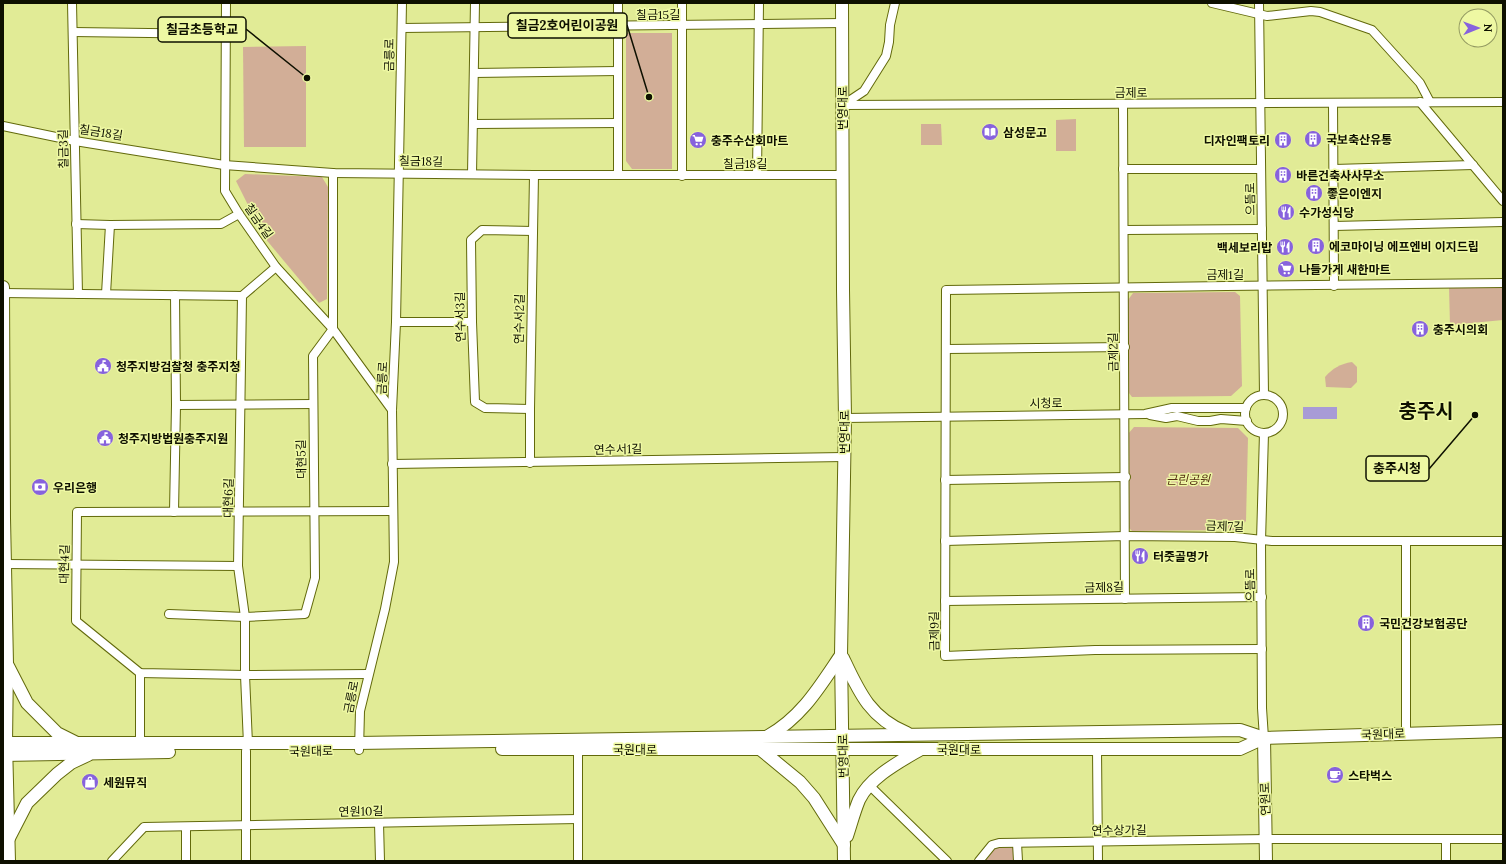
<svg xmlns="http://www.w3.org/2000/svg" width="1506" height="864" font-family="Lora,'Noto Sans KR',serif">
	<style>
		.green { fill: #d2ae97 }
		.water { fill: #a89bd6 }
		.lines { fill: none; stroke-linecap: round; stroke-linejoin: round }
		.street-casing { stroke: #62690b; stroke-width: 10 }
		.secondary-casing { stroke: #62690b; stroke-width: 14 }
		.street { stroke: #fff; stroke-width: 8 }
		.secondary { stroke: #fff; stroke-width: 12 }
		.labels { text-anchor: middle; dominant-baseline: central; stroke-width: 3; stroke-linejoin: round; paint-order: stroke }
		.street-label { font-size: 12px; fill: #0e1000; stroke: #eef8a3 }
		.poi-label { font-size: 12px; font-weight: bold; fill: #0e1000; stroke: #eef8a3; text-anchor: start }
		.park-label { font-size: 12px; font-style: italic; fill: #552f13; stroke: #eef8a3 }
		.town-label { font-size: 20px; font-weight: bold; fill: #0e1000; stroke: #eef8a3 }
		.leader { fill: none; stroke: #0e1000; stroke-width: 1.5 }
		.callout-dot { fill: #0e1000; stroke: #eef8a3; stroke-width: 1.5 }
		.callout { fill: #eef8a3; stroke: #0e1000; stroke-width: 1.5 }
		.callout-label { font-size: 13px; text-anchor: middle; font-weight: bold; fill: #0e1000 }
	</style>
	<rect width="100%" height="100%" fill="#e1eb96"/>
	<g class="green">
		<polygon points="626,33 672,33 672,169 632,169 626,161"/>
		<polygon points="306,46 306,147 244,147 243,47"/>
		<polygon points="1076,119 1076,151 1056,151 1056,120"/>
		<polygon points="921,124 941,124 942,145 921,145"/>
		<polygon points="245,174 322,177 328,187 327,299 319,303 264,237 236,181"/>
		<polygon points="1503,286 1503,320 1450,325 1449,287"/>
		<polygon points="1235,292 1240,296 1242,386 1231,396 1132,397 1129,393 1128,300 1133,293"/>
		<path d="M1352 362 1357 367V382L1351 388 1326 387 1325 377C1333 368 1340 364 1352 362Z"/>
		<polygon points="1134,427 1238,428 1248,438 1246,521 1237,530 1132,531 1128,527 1128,434"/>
		<polygon points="1014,847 1014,861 983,861 994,848"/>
	</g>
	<rect class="water" x="1303" y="407" width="34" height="12"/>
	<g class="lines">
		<g class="street-casing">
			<g id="street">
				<polyline points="72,3 78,294"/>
				<polyline points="226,3 225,191 239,214 276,267 333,329 392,410"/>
				<polyline points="682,3 682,176"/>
				<polyline points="1212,3 1267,16 1311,11 1320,12 1372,30 1420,83 1430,102"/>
				<polyline points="1259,3 1264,395"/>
				<polyline points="402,28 842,23"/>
				<polyline points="73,32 225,34"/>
				<polyline points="474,73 618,71"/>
				<polyline points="1420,102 1503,201"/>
				<polyline points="1333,103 1334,286"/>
				<polyline points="1123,104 1125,599"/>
				<polyline points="842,105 1503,102"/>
				<polyline points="843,105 864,91 886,56 889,42 890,25 895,3"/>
				<polyline points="473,124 618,123"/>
				<polyline points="3,126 75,141 224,165 333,173 534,175 842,175"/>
				<polyline points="1123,169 1261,169"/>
				<polyline points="1334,169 1473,165"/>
				<polyline points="472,174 475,3"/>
				<polyline points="618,175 618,3"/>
				<polyline points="757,175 759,3"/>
				<polyline points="76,224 110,225 221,224 239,214"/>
				<polyline points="1334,226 1503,222"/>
				<polyline points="1124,230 1262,229"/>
				<polyline points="3,293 242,296"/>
				<polyline points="106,294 110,225"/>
				<polyline points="396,322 472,322"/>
				<polyline points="947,349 1125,347"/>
				<circle cx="1264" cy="414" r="19"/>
				<polyline points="176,405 313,404"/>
				<polyline points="530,409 485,408 475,402 472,322 471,240 482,230 533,231"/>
				<polyline points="1150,415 1166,418 1177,416 1198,421 1210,421 1221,419 1247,421"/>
				<polyline points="845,418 1145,414 1172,408 1246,408"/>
				<polyline points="1264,433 1261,541 1262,708 1264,738"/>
				<polyline points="530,463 530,409 534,175"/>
				<polyline points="392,464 844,457"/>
				<polyline points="945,480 1126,477"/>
				<polyline points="174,512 176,405 175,295"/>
				<polyline points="945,541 1125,536 1235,537 1272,541 1503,541"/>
				<polyline points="1406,541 1406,734"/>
				<polyline points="5,564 238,566"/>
				<polyline points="945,601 1262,597"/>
				<polyline points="169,614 245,617 305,614 315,578 313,356 333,329 333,173"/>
				<path d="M1262 649 1095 650 945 656 946 290C1132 286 1317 286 1503 283"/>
				<polyline points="368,674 245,675 140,673 76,621 77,512 393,511"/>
				<polyline points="140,744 140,673"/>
				<polyline points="248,744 245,675 245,617 238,566 242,296 276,267"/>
				<polyline points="578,749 578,861"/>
				<polyline points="1097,749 1098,861"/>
				<polyline points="359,750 360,711 385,609 394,562 392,410 396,322 402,3"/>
				<polyline points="246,751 246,861"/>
				<polyline points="870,786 947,861"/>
				<polyline points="379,823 380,861"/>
				<polyline points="186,827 186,861"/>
				<polyline points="1446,839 1446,861"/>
				<polyline points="1017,843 1018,861"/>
				<polyline points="112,861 144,827 578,819"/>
				<polyline points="979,861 992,845 999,843 1267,839 1503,839"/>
			</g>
		</g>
		<g class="secondary-casing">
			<g id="secondary">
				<polyline points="842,3 843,290 845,418 841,655 844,861"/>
				<polyline points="3,287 4,518 7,664 6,743 9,861"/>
				<path d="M843 658C859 692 870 718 907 733"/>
				<polyline points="8,666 27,703 57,733 77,743"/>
				<path d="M768 736C802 717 820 686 841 655"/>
				<polyline points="1264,738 1266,861"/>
				<polyline points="3,743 357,743 1240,730 1264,738 1503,731"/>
				<polyline points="502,749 1240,749 1264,738"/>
				<polyline points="760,749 800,782 814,798 844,845"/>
				<polyline points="3,755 169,752"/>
				<path d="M847 836C851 824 854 812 859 800 870 777 899 762 921 749"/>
				<polyline points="9,838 27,803 57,774 71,763 88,755"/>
			</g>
		</g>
		<use href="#street" class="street"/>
		<use href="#secondary" class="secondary"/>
	</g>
	<defs>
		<g id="library-disc" transform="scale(0.9)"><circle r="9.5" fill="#8762dd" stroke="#eef8a3"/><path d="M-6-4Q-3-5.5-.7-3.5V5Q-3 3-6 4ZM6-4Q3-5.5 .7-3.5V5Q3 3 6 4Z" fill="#fff"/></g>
		<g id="building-disc" transform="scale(0.9)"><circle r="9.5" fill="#8762dd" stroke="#eef8a3"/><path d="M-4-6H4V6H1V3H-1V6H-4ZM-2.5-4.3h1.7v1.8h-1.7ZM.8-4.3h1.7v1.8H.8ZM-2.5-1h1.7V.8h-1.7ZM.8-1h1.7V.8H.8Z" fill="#fff"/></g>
		<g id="supermarket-disc" transform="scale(0.9)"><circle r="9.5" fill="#8762dd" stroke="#eef8a3"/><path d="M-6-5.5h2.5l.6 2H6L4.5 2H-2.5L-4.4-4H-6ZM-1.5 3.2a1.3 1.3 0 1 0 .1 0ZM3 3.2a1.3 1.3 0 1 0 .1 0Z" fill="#fff"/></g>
		<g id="restaurant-disc" transform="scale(0.9)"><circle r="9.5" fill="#8762dd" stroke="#eef8a3"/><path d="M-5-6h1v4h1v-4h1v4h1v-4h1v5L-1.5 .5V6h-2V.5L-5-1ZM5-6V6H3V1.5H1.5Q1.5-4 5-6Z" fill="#fff"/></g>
		<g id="civic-disc" transform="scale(0.9)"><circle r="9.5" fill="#8762dd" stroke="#eef8a3"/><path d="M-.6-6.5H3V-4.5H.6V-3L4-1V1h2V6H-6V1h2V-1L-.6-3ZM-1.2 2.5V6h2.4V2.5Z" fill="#fff"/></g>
		<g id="bank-disc" transform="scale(0.9)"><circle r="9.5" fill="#8762dd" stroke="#eef8a3"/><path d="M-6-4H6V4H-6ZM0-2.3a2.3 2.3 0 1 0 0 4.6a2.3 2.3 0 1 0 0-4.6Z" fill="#fff"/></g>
		<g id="cafe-disc" transform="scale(0.9)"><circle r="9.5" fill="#8762dd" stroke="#eef8a3"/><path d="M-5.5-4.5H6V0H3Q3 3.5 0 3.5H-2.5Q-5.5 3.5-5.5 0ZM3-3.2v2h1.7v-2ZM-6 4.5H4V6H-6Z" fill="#fff"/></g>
		<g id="shop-disc" transform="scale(0.9)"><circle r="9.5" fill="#8762dd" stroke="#eef8a3"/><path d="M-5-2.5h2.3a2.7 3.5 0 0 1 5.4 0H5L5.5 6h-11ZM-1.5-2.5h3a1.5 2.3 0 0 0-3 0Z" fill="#fff"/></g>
	</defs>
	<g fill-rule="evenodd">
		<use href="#library-disc" x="990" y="132"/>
		<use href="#building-disc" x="1313" y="139"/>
		<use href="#supermarket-disc" x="698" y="140"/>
		<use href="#building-disc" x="1283" y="140"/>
		<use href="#building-disc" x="1283" y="175"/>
		<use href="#building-disc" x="1314" y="193"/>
		<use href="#restaurant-disc" x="1286" y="212"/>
		<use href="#building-disc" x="1316" y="246"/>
		<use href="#restaurant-disc" x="1285" y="247"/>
		<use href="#supermarket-disc" x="1286" y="269"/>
		<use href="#building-disc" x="1420" y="329"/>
		<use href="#civic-disc" x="103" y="366"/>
		<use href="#civic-disc" x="105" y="438"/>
		<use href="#bank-disc" x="40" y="487"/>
		<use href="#restaurant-disc" x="1140" y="556"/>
		<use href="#building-disc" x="1366" y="623"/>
		<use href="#cafe-disc" x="1335" y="775"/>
		<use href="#shop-disc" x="90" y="782"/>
	</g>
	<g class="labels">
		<g class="street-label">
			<text x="658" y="14">칠금15길</text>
			<text transform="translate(389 55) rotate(-89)">금릉로</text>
			<text x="1131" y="92">금제로</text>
			<text transform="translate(842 108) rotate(-90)">번영대로</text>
			<text transform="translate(101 132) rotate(9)">칠금18길</text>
			<text transform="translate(63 149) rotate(-91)">칠금3길</text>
			<text transform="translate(421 161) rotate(1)">칠금18길</text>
			<text x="745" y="163">칠금18길</text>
			<text transform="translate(1250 199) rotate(-91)">으뜸로</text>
			<text transform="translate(259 221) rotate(55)">칠금4길</text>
			<text x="1225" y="274">금제1길</text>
			<text transform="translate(460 317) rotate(-91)">연수서3길</text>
			<text transform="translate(519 319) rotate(-89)">연수서2길</text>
			<text transform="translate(1113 352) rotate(-91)">금제2길</text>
			<text transform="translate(382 378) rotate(-87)">금릉로</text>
			<text transform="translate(1046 403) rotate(-1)">시청로</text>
			<text transform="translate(844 432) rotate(-90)">번영대로</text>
			<text transform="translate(618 449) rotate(-1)">연수서1길</text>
			<text transform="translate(301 459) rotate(-91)">대현5길</text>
			<text transform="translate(228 498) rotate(-89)">대현6길</text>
			<text transform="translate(1225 526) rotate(2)">금제7길</text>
			<text transform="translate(64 564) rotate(-89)">대현4길</text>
			<text transform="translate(1250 585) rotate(-91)">으뜸로</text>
			<text transform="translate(1104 587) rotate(-1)">금제8길</text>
			<text transform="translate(934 631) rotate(-91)">금제9길</text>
			<text transform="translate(351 697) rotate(-79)">금릉로</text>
			<text transform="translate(1383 734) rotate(-2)">국원대로</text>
			<text x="635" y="749">국원대로</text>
			<text x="959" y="749">국원대로</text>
			<text transform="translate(311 751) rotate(-1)">국원대로</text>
			<text transform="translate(843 756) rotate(-91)">번영대로</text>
			<text transform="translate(1265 799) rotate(-92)">연원로</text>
			<text transform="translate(361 811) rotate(-1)">연원10길</text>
			<text transform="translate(1119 830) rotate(-1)">연수상가길</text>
		</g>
		<g class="poi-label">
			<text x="1003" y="132">삼성문고</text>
			<text x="1326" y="139">국보축산유통</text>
			<text x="711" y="140">충주수산회마트</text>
			<text x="1270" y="140" text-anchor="end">디자인팩토리</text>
			<text x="1296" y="175">바른건축사사무소</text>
			<text x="1327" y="193">좋은이엔지</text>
			<text x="1299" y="212">수가성식당</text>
			<text x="1329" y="246">에코마이닝 에프엔비 이지드립</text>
			<text x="1272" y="247" text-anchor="end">백세보리밥</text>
			<text x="1299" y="269">나들가게 새한마트</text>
			<text x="1433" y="329">충주시의회</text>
			<text x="116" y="366">청주지방검찰청 충주지청</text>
			<text x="118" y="438">청주지방법원충주지원</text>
			<text x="53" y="487">우리은행</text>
			<text x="1153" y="556">터줏골명가</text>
			<text x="1379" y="623">국민건강보험공단</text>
			<text x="1348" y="775">스타벅스</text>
			<text x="103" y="782">세원뮤직</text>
		</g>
		<g class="park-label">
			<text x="1188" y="479">근린공원</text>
		</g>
		<g class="town-label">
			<text x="1426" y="410">충주시</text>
		</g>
	</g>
	<path class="leader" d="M649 97L627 25M307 78L246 29M1475 415L1429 469"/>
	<g class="callout-dot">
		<circle cx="649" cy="97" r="4"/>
		<circle cx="307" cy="78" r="4"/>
		<circle cx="1475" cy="415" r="4"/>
	</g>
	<g class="callout">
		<rect x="508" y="13" width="119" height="25" rx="4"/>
		<rect x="158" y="17" width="88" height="25" rx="4"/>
		<rect x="1366" y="456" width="63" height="25" rx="4"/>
	</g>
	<g class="callout-label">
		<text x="567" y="30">칠금2호어린이공원</text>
		<text x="202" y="34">칠금초등학교</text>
		<text x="1397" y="473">충주시청</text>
	</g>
	<rect width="1506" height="864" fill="none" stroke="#0e1000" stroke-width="8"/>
	<g transform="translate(1478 28) rotate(89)"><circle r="19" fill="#eef8a3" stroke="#949b62"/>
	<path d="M0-3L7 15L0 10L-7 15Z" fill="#8762dd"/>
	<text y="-6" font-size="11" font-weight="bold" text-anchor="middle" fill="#0e1000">N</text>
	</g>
</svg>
